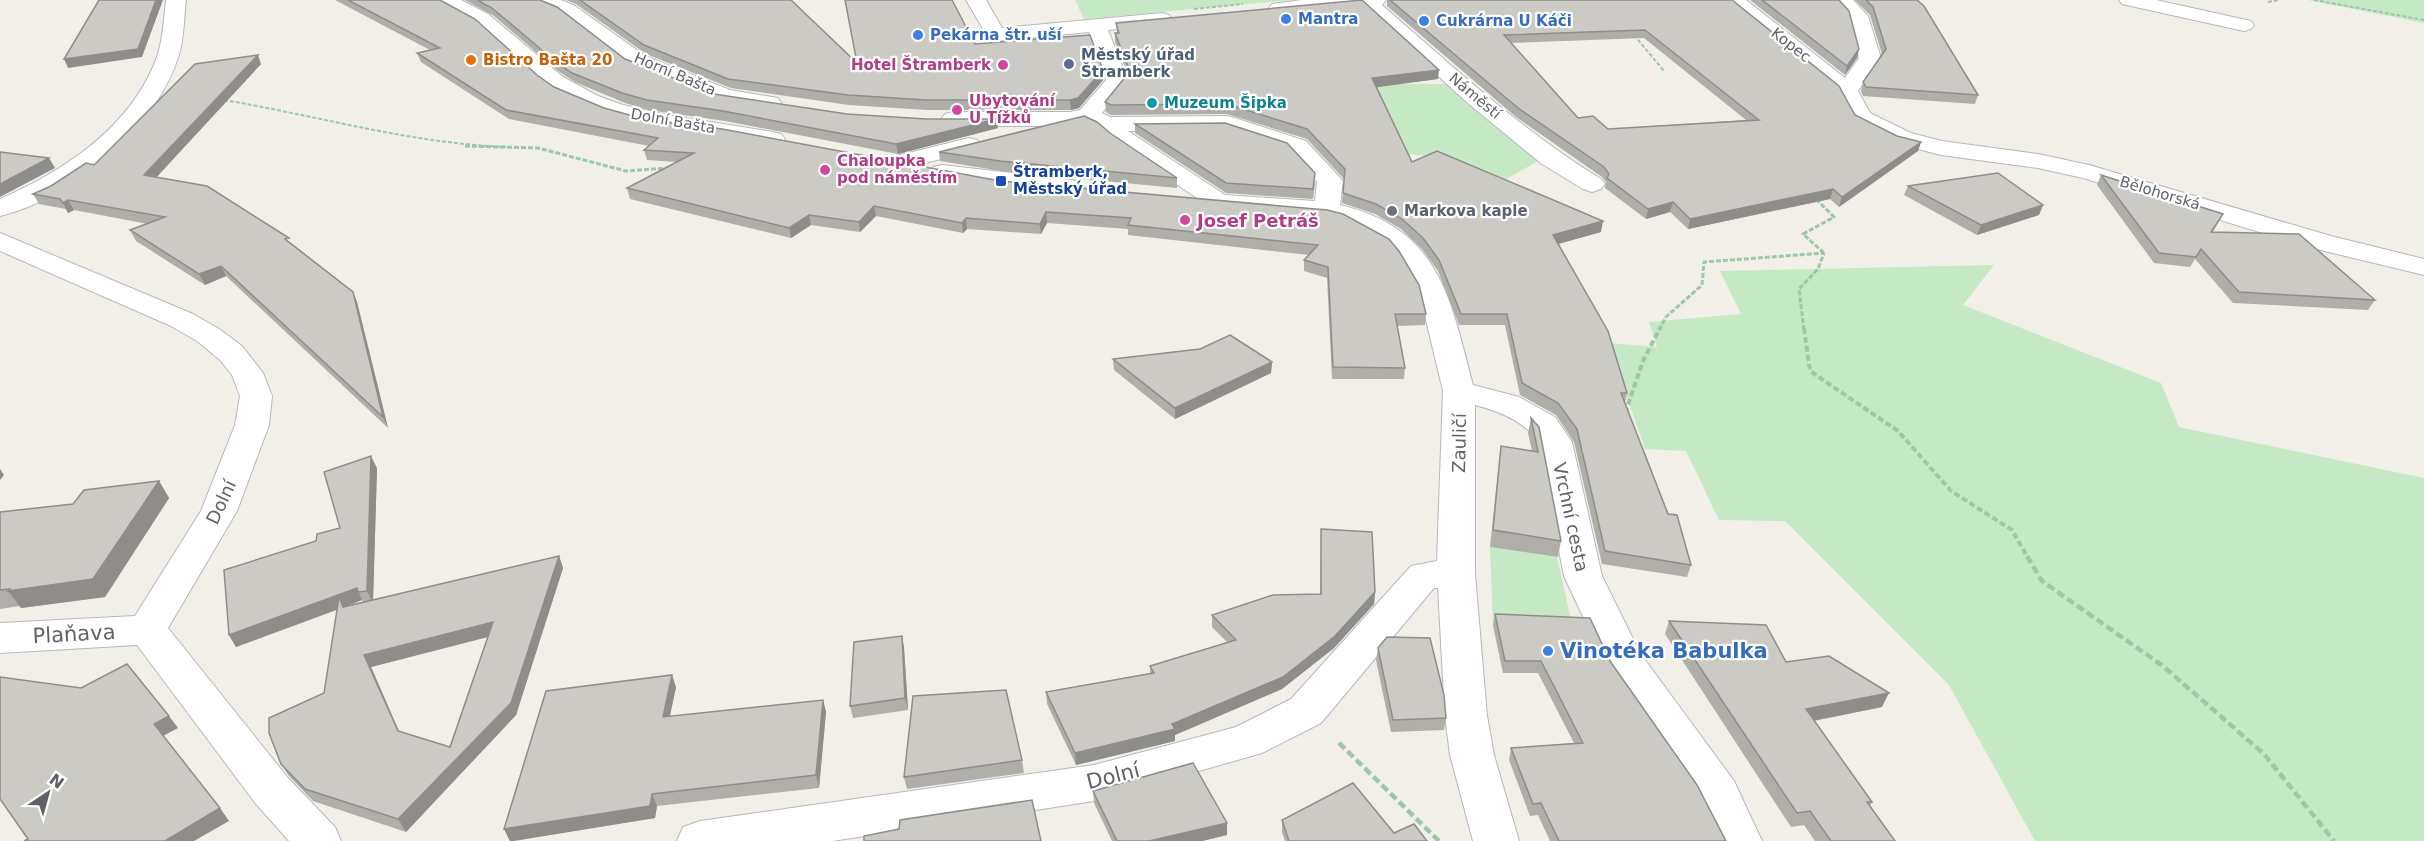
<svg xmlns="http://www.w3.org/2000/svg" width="2424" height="841" font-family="'DejaVu Sans',sans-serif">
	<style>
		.green { fill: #c5e8c5 }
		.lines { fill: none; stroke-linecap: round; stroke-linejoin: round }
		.minor-casing { stroke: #b5b8bc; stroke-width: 2 }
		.path-far3 { stroke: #9cc7a9; stroke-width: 2; stroke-dasharray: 4 2; stroke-linecap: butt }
		.path-far2 { stroke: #9cc7a9; stroke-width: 3; stroke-dasharray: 5 2; stroke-linecap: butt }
		.path-far1 { stroke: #9cc7a9; stroke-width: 4; stroke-dasharray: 6 3; stroke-linecap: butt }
		.path { stroke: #9cc7a9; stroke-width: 4.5; stroke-dasharray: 8 4; stroke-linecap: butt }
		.minor { fill: #fff; fill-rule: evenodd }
		.wall { fill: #afaea9; fill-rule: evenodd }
		.shaded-wall { fill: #8f8d8a }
		.building { fill: #cccac5; stroke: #8f8d8a; stroke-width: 1.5; fill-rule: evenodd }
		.shop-dot { fill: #3f7fe0; stroke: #fff; stroke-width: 2 }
		.food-dot { fill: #e8710a; stroke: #fff; stroke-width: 2 }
		.service-dot { fill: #5c6f8a; stroke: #fff; stroke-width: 2 }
		.hotel-dot { fill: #d1479c; stroke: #fff; stroke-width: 2 }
		.culture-dot { fill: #0f9aa8; stroke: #fff; stroke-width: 2 }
		.transit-dot { fill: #1a4fb4; stroke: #fff; stroke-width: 2 }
		.worship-dot { fill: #6b7280; stroke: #fff; stroke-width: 2 }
		.labels { text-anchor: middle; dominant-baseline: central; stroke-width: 4.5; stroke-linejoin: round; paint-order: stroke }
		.far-shop-label { font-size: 15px; font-weight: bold; fill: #366cbe; stroke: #fff; text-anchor: start }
		.far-street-label { font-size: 15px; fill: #5f6368; stroke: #fff }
		.far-service-label { font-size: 15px; font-weight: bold; fill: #4e5e75; stroke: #fff; text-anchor: start }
		.far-food-label { font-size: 15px; font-weight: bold; fill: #c56008; stroke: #fff; text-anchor: start }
		.far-hotel-label { font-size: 15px; font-weight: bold; fill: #b23c85; stroke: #fff; text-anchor: start }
		.far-culture-label { font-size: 15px; font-weight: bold; fill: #0d838f; stroke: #fff; text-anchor: start }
		.far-transit-label { font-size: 15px; font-weight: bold; fill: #164399; stroke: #fff; text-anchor: start }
		.far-worship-label { font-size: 15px; font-weight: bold; fill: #5b616d; stroke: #fff; text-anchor: start }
		.hotel-label { font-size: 18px; font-weight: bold; fill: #b23c85; stroke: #fff; text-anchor: start }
		.street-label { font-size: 18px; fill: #5f6368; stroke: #fff }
		.near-street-label { font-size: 21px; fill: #5f6368; stroke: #fff }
		.near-shop-label { font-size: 21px; font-weight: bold; fill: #366cbe; stroke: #fff; text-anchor: start }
	</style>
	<rect width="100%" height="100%" fill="#f1efe8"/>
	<g class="green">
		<polygon points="1075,0 1291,0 1084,19"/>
		<polygon points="2308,0 2424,0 2424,23"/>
		<polygon points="1356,84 1448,84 1540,160 1503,181 1441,157 1397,153"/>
		<polygon points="1994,265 1963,305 2161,383 2179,427 2424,478 2424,841 2035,841 1949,685 1785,521 1719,520 1686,451 1645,449 1608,343 1657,347 1649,322 1741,314 1720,271"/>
		<polygon points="1490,547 1557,557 1573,629 1493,626"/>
	</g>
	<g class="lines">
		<g class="minor-casing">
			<g id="minor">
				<path d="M166 0H186C184 18 184 37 179 55 156 128 74 198 0 216V199C66 170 133 126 158 54 163 37 164 18 166 0Z"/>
				<path d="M436 0H461L488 14 563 77 598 96 623 105 667 115 773 132 781 134 785 139 781 144 773 146C701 134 619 131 556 92 531 77 513 53 491 34 475 21 457 13 439 4Z"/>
				<polygon points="535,0 561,0 575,6 645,56 730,90 778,98 781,103 778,108 770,110 717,101 629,66 561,14 538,4"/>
				<path d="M966 0H986L1002 28 1162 13 1169 15 1172 19 1169 23 1108 30 1128 81 1102 113 1110 117 1227 116 1235 118 1306 141 1343 181 1340 205C1441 229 1450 299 1473 385L1519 397 1555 417 1572 442 1602 576 1640 653 1734 781 1762 841H1716L1700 803 1609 672 1564 576 1538 442C1525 421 1498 411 1475 405V574L1487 716 1494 755 1519 841H1473L1450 755 1445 716 1438 588H1434L1321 723 1262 753 1094 801 832 841H677L683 827 700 821 1094 765 1236 727 1291 699 1411 566 1437 561 1443 391 1420 295 1400 260 1389 248 1343 222 1294 214 1210 207 1087 123 1051 131 1041 126H953L945 124 941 119 945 114 953 112H1070L1080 110 1106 80 1089 32 996 41 989 39ZM1225 130 1288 151 1317 182 1315 201 1225 195 1128 131Z"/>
				<path d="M1302 0H1386L1382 5C1452 66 1521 130 1601 179L1605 184 1601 189 1592 192 1583 189 1542 164 1470 105 1361 6 1279 14 1272 12 1269 8 1272 4Z"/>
				<polygon points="1724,0 1746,0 1845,78 1859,58 1849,18 1832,0 1853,0 1868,16 1881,58 1858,91 1870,113 1911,133 1942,141 2038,154 2089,165 2331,236 2424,259 2424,275 2312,248 2083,178 2038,168 1941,155 1895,143 1853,122 1838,94 1823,81"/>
				<polygon points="2119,0 2156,0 2251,21 2254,25 2251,29 2244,31 2122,4"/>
				<polygon points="969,138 977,140 981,145 977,150 897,170 888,168 885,163 888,158"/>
				<polygon points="942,165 1072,180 1081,183 1085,188 1081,193 1072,196 933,177 930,172 933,167"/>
				<polygon points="0,233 193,314 219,329 242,346 263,373 272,396 269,425 237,511 168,628 288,778 335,827 341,841 289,841 256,804 137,645 0,653 0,623 135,616 201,511 235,425 240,396 232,375 220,360 197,341 171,326 0,251"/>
			</g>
		</g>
		<g class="path-far3">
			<polyline points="2314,0 2424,20"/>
			<polyline points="2268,2 2279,0"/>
			<polyline points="1194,9 1243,4"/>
			<polyline points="1634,35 1664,71"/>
			<path d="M224 100C319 116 412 144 509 147"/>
		</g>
		<g class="path-far2">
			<polyline points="465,146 538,148 626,171 668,168"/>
			<polyline points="1816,199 1834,217 1803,234 1824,253"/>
			<polyline points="1659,330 1666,317 1702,285 1704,262 1824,253"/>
			<polyline points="1804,330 1799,289 1818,269 1824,253"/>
		</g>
		<g class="path-far1">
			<polyline points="1804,328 1810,371 1898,431 1951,491 2012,530 2028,558"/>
			<polyline points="1625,413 1643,361 1660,328"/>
		</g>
		<g class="path">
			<polyline points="2027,556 2042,581 2163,666 2264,754 2334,841"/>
			<polyline points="1339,743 1439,841"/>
		</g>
		<use href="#minor" class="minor"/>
	</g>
	<g class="wall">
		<polygon points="335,0 440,0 537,75 554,87 604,108 644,119 1000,181 1327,210 1426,314 1425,325 1397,326 1405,368 1404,379 1332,379 1327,278 1304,271 1304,260 1309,255 1128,235 1128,229 1047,223 1041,234 967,229 963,233 876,216 860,232 811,225 791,238 630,199 627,188 677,162 647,160 644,150 649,146 509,119 421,62 417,53 430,50"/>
		<polygon points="465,0 540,0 625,59 714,94 847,114 998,128 898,154 725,121 649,110 625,103 575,82 558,71 494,16"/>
		<polygon points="566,0 791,0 857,63 975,44 1103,80 1079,108 1071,110 927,110 849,105 731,88 646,54 576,4"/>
		<path d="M1387 0H1732L1855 115 1897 136 1921 142 1918 151 1839 207 1830 199 1688 229 1670 212 1646 219 1605 188 1606 182 1602 177 1516 117 1387 6ZM1644 38 1746 120 1608 129 1578 118 1511 43Z"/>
		<polygon points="1750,0 1839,0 1857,58 1845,75"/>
		<polygon points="1855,0 1917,0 1978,95 1975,104 1863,96 1861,91 1863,82 1882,54 1870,15"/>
		<polygon points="1116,23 1438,79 1376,87 1412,162 1601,232 1558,244 1627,393 1625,403 1668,514 1691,565 1687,577 1602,564 1574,442 1556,415 1520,395 1505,325 1459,325 1438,271 1422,249 1401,229 1375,214 1342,203 1344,179 1307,139 1227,114 1111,115 1106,112 1105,102 1128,74 1115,42 1115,33 1117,33"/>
		<polygon points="261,64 156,178 291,243 353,292 357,302 388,428 226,276 205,285 136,241 130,230 148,224 74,210 68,213 66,209 39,204 33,194 94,165"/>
		<polygon points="1135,124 1315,183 1313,199 1226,193 1135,133"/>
		<polygon points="1110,133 1177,178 1177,188 1001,171 940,161 939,152"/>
		<polygon points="2101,175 2223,214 2213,232 2375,300 2368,310 2233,303 2195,259 2190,267 2154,263 2097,185"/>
		<polygon points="1908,186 2043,205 2039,215 1977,235 1904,195"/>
		<polygon points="1200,349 1272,362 1271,373 1175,419 1114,370 1113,359"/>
		<polygon points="1531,418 1561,541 1558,557 1490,547 1499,462 1501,446 1532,451 1528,433"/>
		<path d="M377 468 373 600 559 556 563 568 516 715 406 832 313 801 289 776 281 764 324 693 337 610 236 647 229 635 340 528ZM362 600 363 602 348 606ZM488 637 450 747 399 731 371 667Z"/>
		<polygon points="159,481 169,498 105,597 21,608 20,606 0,609 0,512 73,504"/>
		<polygon points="1321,529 1375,592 1374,604 1334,648 1282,689 1175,735 1175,741 1076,765 1047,704 1046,692 1150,673 1150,666 1227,642 1212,627 1212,615 1320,594"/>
		<polygon points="1495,614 1610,661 1726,841 1550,841 1538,815 1530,816 1509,760 1511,748 1574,743 1538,673 1503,673 1493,626"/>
		<polygon points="1669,621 1786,662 1882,707 1814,721 1872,802 1870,806 1895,841 1815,841 1804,825 1791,827 1665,634"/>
		<polygon points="902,636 904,648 908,710 853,718 850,706"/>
		<polygon points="1378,648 1446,718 1444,730 1391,732 1376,660"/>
		<polygon points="676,687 670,716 823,700 826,712 819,788 657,806 655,818 510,841 504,829"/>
		<polygon points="1022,760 1024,773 907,789 904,777"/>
		<polygon points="1093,791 1227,823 1227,835 1202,841 1112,841 1094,803"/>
		<polygon points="1282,820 1394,833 1427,841 1285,841 1282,832"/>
	</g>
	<g class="shaded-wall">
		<polygon points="156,0 163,0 142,57 68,68 64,59"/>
		<polygon points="1859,49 1857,58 1845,75 1847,66"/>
		<polygon points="258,55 261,64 149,185 144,175"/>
		<polygon points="1103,70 1103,80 1079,108 1071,110 1070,100"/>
		<polygon points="1439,70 1438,79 1371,88 1372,78"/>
		<polygon points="997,119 998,128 898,154 896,144"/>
		<polygon points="1921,142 1918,151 1839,207 1842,197"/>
		<polygon points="49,158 55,168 0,197 0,184"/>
		<polygon points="1833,189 1830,199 1688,229 1690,219"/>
		<polygon points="68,200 74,210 68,213 63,203"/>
		<polygon points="1673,202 1670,212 1646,219 1648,209"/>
		<polygon points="2043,205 2039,215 1977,235 1981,225"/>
		<polygon points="874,206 876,216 860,232 859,222"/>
		<polygon points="1046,212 1047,223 1041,234 1040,224"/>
		<polygon points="809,215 811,225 791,238 789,228"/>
		<polygon points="966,218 967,229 963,233 962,223"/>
		<polygon points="1603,221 1601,232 1551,246 1553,235"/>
		<polygon points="221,266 226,276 205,285 199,274"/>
		<polygon points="353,292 357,302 388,428 383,417"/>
		<polygon points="1272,362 1271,373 1175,419 1175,408"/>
		<polygon points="371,456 377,468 373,603 367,591"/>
		<polygon points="0,469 4,475 0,480"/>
		<polygon points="159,481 169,498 105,597 21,608 8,591"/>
		<polygon points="559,556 563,568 516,715 406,832 398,819 511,703"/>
		<polygon points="357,588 362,600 236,647 229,635"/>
		<polygon points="1375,592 1374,604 1334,648 1282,689 1175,735 1175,741 1076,765 1075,753 1172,724"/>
		<polygon points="493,622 499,634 371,667 404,743 398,731 364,655"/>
		<polygon points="902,636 904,648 908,710 905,698"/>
		<polygon points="672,675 676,687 667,729 663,717"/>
		<polygon points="1889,693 1882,707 1801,723 1806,709"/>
		<polygon points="823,700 826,712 819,788 816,775"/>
		<polygon points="169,716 178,728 163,736 154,724"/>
		<polygon points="652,794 657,806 655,818 514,841 510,841 504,829"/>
		<polygon points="220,808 229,821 194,841 165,841"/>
		<polygon points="1227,823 1227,835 1202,841 1149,841"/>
	</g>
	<g class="building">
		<polygon points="99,0 156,0 138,49 64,59"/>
		<polygon points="348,0 440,0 475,19 537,75 554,87 604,108 644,119 722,129 1000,181 1327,210 1343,214 1389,239 1399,251 1419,285 1426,314 1395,314 1405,368 1333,367 1328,267 1304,260 1318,245 1128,225 1131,218 1046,212 1040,224 966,218 962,223 874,206 859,222 809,215 789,228 627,188 694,153 644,150 658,138 506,110 417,53 440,48"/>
		<polygon points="477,0 540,0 557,7 625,59 714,94 847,114 926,119 997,119 896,144 723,111 647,100 622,93 572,73 556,62 492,8"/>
		<polygon points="580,0 791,0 857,63 845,0 952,0 975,44 1090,35 1103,70 1078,98 1070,100 926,100 848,95 728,79 644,45"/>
		<polygon points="1362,0 1439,70 1372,78 1412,162 1437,151 1603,221 1553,235 1608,331 1627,393 1621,393 1668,514 1677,515 1691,565 1605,551 1577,429 1558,403 1522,383 1507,314 1461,314 1439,260 1423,238 1402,219 1376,204 1343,193 1345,169 1307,129 1227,104 1111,105 1105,102 1130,71 1115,33 1119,33 1116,23"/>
		<path d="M1390 0H1732L1839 86 1855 115 1897 136 1921 142 1842 197 1833 189 1690 219 1673 202 1648 209 1607 178 1609 174 1604 167 1518 108ZM1645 30 1759 120 1608 129 1593 116 1578 118 1504 35Z"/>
		<polygon points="1762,0 1839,0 1849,11 1859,49 1847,66"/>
		<polygon points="1866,0 1917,0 1924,6 1978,95 1866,87 1863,82 1886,49 1873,7"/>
		<polygon points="258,55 144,175 207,186 289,238 285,239 353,292 383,417 221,266 199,274 130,230 165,217 68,200 63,203 60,199 33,194 51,186 86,163 94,165 195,64"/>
		<polygon points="1084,116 1097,122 1110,133 1177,178 1000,161 939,152"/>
		<polygon points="1225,123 1287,143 1315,173 1313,189 1226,183 1135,124"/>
		<polygon points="0,152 49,158 0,184"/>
		<polygon points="1998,173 2043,205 1981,225 1908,186"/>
		<polygon points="2101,175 2223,214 2211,232 2299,234 2375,300 2239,292 2201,249 2196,257 2159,253"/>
		<polygon points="1230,335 1272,362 1175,408 1113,359 1200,349"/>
		<polygon points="1531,418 1539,427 1561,541 1493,530 1501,446 1538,452"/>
		<polygon points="371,456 367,591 358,592 357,588 229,635 224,570 316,541 317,534 340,528 324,472"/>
		<polygon points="159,481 93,579 8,591 10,589 0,590 0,512 73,504 84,490"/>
		<polygon points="1321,529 1372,532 1375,592 1335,636 1283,677 1172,724 1175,729 1075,753 1046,692 1154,673 1150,666 1236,640 1212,615 1273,595 1321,594"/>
		<path d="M559 556 511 703 398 819 305 789 281 764 269 733V718L324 693 339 597 343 607ZM493 622 450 747 398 731 364 655Z"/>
		<polygon points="1495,614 1590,618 1610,661 1697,785 1726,841 1559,841 1541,803 1533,804 1511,748 1583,743 1541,661 1505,661"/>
		<polygon points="1669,621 1766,625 1786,662 1829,656 1889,693 1806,709 1872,802 1867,802 1895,841 1831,841 1810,811 1797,813"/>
		<polygon points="902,636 905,698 850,706 854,642"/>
		<polygon points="1387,637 1430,638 1444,695 1446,718 1393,720 1378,648"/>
		<polygon points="127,664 169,716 154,724 220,808 165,841 24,841 28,839 0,799 0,677 81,688"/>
		<polygon points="672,675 663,717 823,700 816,775 652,794 650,806 504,829 546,691"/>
		<polygon points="1006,690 1022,760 904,777 913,696"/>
		<polygon points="1193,763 1227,823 1149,841 1117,841 1093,791"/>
		<polygon points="1353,783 1394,833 1414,824 1427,841 1289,841 1282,820"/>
		<polygon points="1032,800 1041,841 864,841 864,836 899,829 900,820"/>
	</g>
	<g class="shop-dot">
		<circle cx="1286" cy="19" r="6"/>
		<circle cx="1424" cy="21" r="6"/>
		<circle cx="918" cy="35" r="6"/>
		<circle cx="1548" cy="651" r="6"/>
	</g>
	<circle class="food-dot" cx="471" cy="60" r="6"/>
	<circle class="service-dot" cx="1069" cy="64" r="6"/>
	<g class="hotel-dot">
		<circle cx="1003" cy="65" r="6"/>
		<circle cx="957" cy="110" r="6"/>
		<circle cx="825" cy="170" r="6"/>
		<circle cx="1185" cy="220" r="6"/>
	</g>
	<circle class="culture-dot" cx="1152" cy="103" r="6"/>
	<rect class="transit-dot" x="995" y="175" width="12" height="12" rx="3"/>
	<circle class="worship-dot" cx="1392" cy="211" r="6"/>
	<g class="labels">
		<g class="far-shop-label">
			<text x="1298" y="19">Mantra</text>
			<text x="1436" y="21">Cukrárna U Káči</text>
			<text x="930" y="35">Pekárna štr. uší</text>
		</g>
		<g class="far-street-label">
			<text transform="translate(1791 45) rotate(38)">Kopec</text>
			<text transform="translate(675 74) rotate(23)">Horní Bašta</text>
			<text transform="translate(1475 96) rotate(40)">Náměstí</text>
			<text transform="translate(673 121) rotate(10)">Dolní Bašta</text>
			<text transform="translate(2160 193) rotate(17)">Bělohorská</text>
		</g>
		<g class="far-service-label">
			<text x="1081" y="55">Městský úřad<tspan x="1081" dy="17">Štramberk</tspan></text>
		</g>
		<g class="far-food-label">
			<text x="483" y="60">Bistro Bašta 20</text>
		</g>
		<g class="far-hotel-label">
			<text x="991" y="65" text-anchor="end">Hotel Štramberk</text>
			<text x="969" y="101">Ubytování<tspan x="969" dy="17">U Tížků</tspan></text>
			<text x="837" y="161">Chaloupka<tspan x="837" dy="17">pod náměstím</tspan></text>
		</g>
		<g class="far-culture-label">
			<text x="1164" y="103">Muzeum Šipka</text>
		</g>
		<g class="far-transit-label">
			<text x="1013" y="172">Štramberk,<tspan x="1013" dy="17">Městský úřad</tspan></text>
		</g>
		<g class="far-worship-label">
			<text x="1404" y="211">Markova kaple</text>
		</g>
		<g class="hotel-label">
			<text x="1197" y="220">Josef Petráš</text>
		</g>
		<g class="street-label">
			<text transform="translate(1459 443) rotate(-89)">Zauličí</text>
			<text transform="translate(221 502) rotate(-65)">Dolní</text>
			<text transform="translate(1571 517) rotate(78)">Vrchní cesta</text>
		</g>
		<g class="near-street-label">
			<text transform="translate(74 634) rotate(-3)">Plaňava</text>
			<text transform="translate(1113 776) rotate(-14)">Dolní</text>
		</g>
		<g class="near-shop-label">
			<text x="1560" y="651">Vinotéka Babulka</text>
		</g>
	</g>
	<g transform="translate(48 793) rotate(36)" stroke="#ffffff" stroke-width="4.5" paint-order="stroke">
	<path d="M0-4.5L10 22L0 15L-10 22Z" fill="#5f6368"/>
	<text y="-9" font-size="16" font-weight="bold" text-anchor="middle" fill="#5f6368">N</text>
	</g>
</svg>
